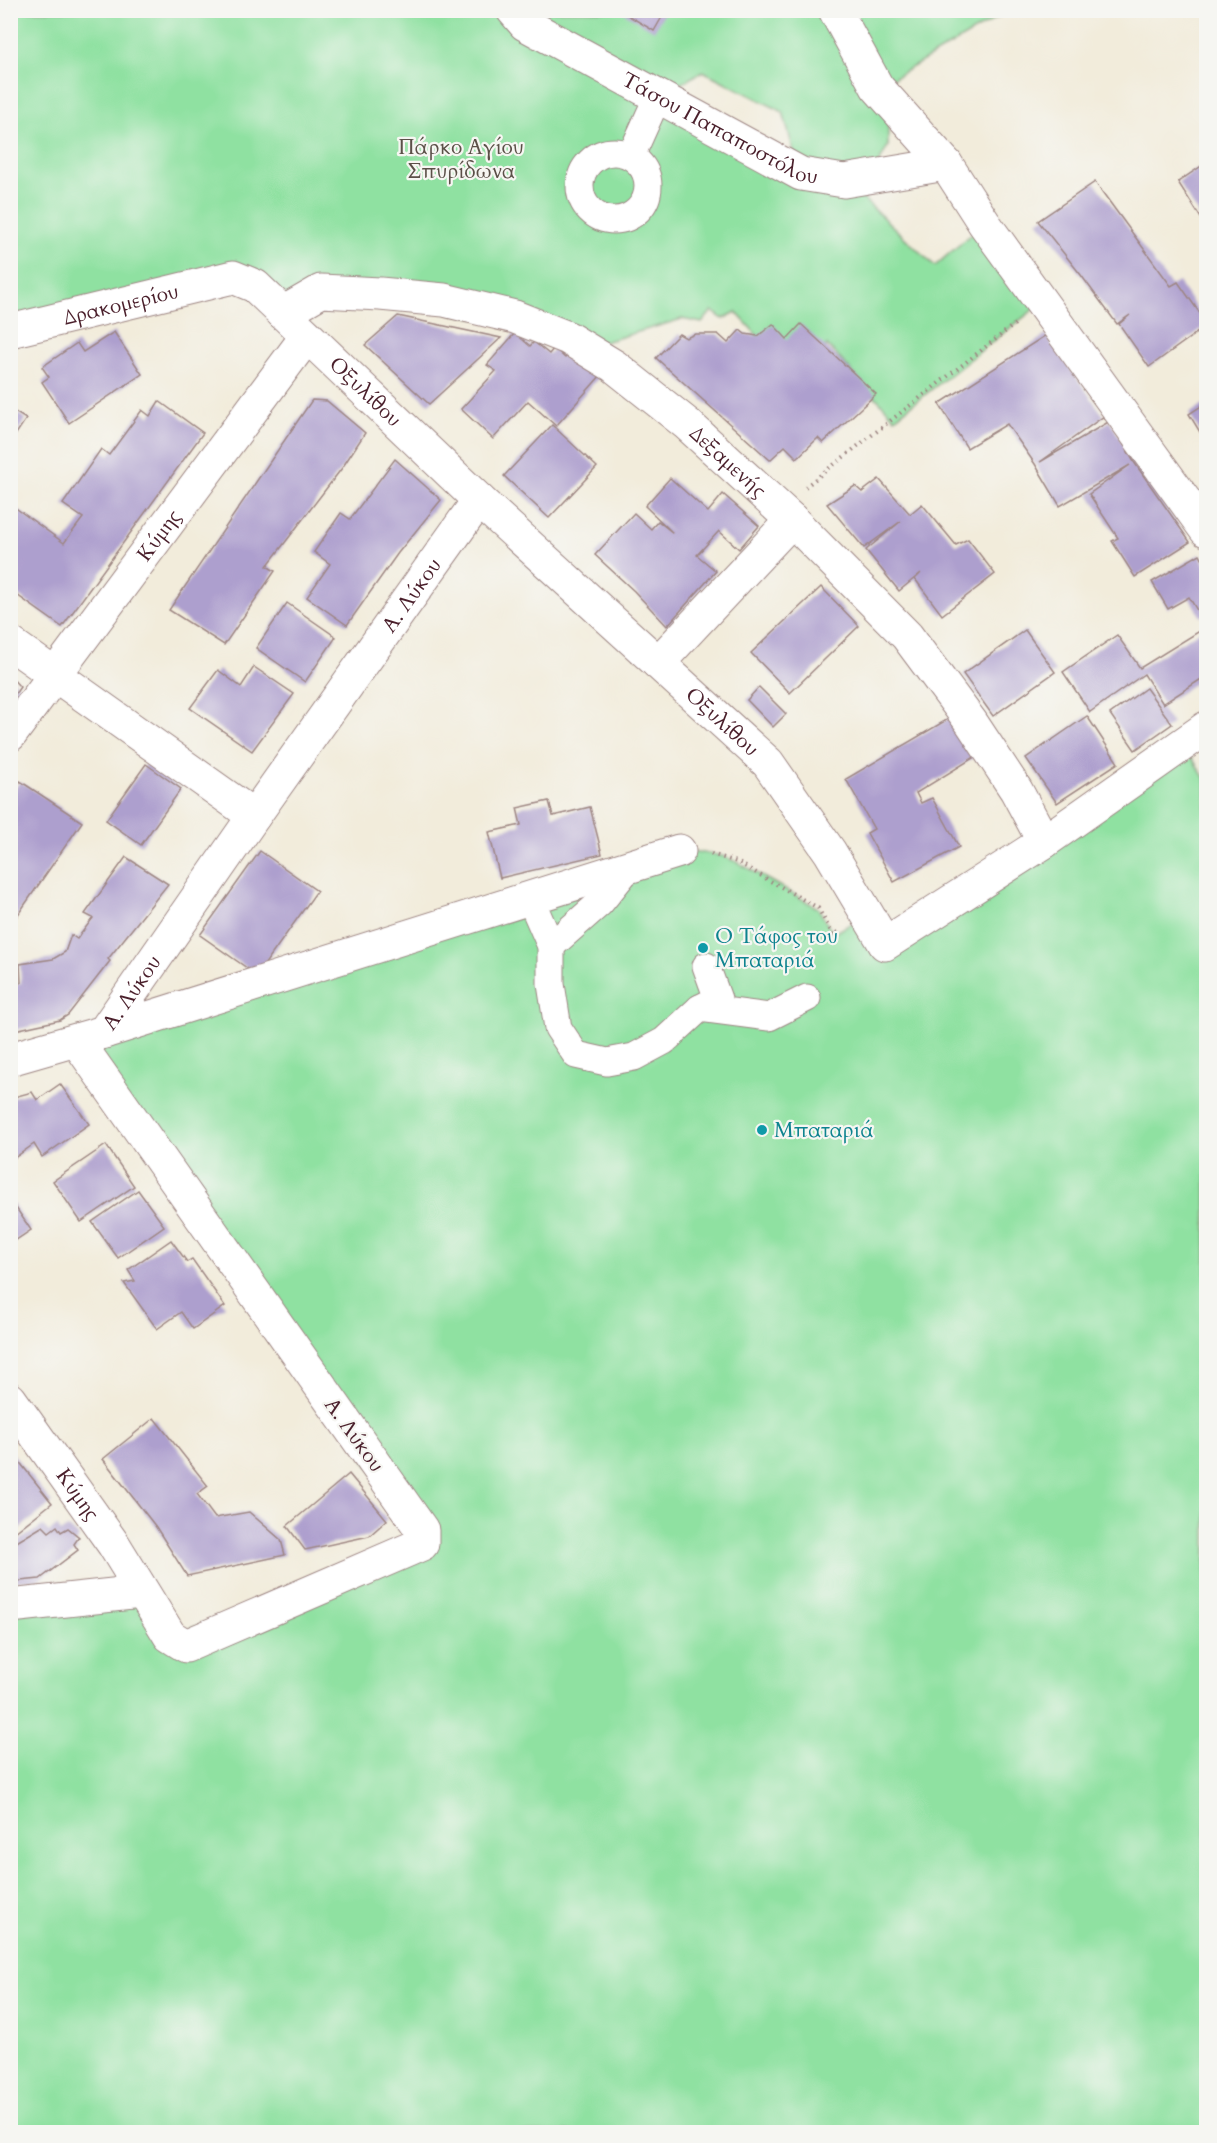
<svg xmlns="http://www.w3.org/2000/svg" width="1217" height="2143" font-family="Cardo,serif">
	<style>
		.green { fill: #8fe1a1; stroke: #6c8066; stroke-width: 1.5; fill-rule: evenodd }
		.building { fill: #ad9fce }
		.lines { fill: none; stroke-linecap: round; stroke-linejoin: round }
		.pedestrian-casing { stroke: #9e8683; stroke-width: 29 }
		.minor-casing { stroke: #9e8683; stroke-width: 35 }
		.path { stroke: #9e8683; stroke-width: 4; stroke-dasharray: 1.5 4.5; stroke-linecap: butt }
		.pedestrian { stroke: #fff; stroke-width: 27 }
		.minor { stroke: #fff; stroke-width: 33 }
		.culture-dot { fill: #0f9aa8; stroke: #f6f6f2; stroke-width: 2 }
		.labels { text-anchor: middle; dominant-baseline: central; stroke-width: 4.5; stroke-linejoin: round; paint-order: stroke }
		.street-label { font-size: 21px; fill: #4a1f2b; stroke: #f6f6f2 }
		.park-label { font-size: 21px; fill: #5b5048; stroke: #f6f6f2 }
		.culture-label { font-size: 21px; fill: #0d838f; stroke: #f6f6f2; text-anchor: start }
	</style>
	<rect width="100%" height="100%" fill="#f6f6f2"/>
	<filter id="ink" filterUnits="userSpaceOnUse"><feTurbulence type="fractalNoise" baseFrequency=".0167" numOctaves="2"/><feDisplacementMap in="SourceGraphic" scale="12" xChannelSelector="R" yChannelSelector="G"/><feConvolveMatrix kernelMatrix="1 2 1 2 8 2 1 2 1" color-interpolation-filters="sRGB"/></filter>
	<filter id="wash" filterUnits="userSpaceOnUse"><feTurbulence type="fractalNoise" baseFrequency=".008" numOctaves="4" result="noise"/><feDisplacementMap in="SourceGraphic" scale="24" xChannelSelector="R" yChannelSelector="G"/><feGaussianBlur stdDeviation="1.35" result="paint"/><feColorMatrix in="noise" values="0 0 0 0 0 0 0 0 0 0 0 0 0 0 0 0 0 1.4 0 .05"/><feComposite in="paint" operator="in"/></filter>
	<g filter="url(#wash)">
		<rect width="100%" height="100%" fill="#f2ecdb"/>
		<g class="green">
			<path d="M10 11H1009L878 87 888 120V146L875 170 844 181 935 266 984 223 1042 303 895 418 827 345 807 370 765 344 736 312 723 319 712 311 702 323 682 319 584 348 547 330 323 291 283 313 255 286 11 331ZM703 71 783 112 795 156 659 96Z"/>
			<polygon points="1183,744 1206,780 1206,2132 11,2132 11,1606 141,1592 170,1636 422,1543 77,1041 692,851 722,856 737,862 818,908 833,934 868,914 885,944"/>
		</g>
		<g id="blocks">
			<g class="building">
				<polygon points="619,10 666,10 654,31"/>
				<polygon points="1206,163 1206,226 1178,182"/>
				<polygon points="1095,182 1171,286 1178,282 1206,322 1206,326 1149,367 1119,324 1130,315 1117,324 1081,275 1038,221"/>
				<polygon points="398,316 501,338 429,404 365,345"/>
				<polygon points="773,324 787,339 801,324 876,394 823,443 818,438 797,458 785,446 770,460 656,358 679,334 686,338 695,334 718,334 728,343 740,330 745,334 758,336"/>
				<polygon points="114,332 142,374 69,423 42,382 49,377 42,367 77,343 83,352"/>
				<polygon points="515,333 530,346 534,342 549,354 554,348 565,358 573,350 601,375 556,426 528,401 493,439 461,409 496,371 487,365"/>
				<polygon points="1046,335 1104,416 1040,462 1110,421 1134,462 1190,542 1135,577 1112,541 1118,538 1089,494 1130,465 1060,506 1035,464 1007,424 967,448 939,404"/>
				<polygon points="312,400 327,401 365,433 342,468 267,566 275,571 224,645 169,610"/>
				<polygon points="159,401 203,433 62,627 10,590 10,504 64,543 83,518 63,504 101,449 109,455 142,410 150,416"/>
				<polygon points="1206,403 1206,442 1189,414"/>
				<polygon points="10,409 26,419 10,443"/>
				<polygon points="552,425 597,467 549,518 504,476"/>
				<polygon points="395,459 441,500 398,553 347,625 307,597 330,564 314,552 341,513 350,519"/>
				<polygon points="670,478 708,512 723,494 759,526 739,549 719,531 697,555 716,571 667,626 634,591 595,555 634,513 651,529 658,521 673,533 645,506"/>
				<polygon points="879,479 910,514 922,504 956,545 968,539 995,574 942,615 915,579 921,573 899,591 866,550 901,521 864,548 827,504 855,486 862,492"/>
				<polygon points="1200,554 1206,565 1206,613 1201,617 1189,597 1168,609 1152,582"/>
				<polygon points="821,587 859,626 790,693 751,653"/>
				<polygon points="287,603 336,637 305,682 256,648"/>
				<polygon points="1206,627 1206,676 1163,704 1144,674 1090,712 1063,672 1117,635 1140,668"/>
				<polygon points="1025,630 1055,672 993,716 963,674"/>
				<polygon points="254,667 294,694 252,751 190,708 218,670 241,687"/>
				<polygon points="10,676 20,687 10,701"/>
				<polygon points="759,687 786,714 773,727 747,700"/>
				<polygon points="1146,688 1172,724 1135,750 1110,714"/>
				<polygon points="955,715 978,755 916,793 921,803 932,798 959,847 894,882 867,833 874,829 846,779"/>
				<polygon points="1087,716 1118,763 1057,803 1026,758"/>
				<polygon points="146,764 181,789 141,845 106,820"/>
				<polygon points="20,781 82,822 10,926 10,796"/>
				<polygon points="549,801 553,816 590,807 602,854 500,878 489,832 521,825 517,808"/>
				<polygon points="260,851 317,891 257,975 200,935"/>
				<polygon points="126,857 168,884 108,959 110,961 68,1015 60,1020 10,1031 10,985 21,983 20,964 53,959 65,952 71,935 77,939 93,918 85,914"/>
				<polygon points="60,1084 89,1124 42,1157 34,1144 10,1161 10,1098 32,1092 37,1100"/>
				<polygon points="106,1145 134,1186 81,1222 53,1181"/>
				<polygon points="138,1190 164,1226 118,1258 92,1222"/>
				<polygon points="10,1199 31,1230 10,1244"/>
				<polygon points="171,1240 187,1262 192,1259 225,1306 193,1329 181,1312 157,1329 124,1283 135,1281 128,1270"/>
				<polygon points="154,1418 208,1486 197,1494 215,1518 249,1512 281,1540 285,1555 187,1576 156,1527 103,1459"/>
				<polygon points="10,1450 52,1503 10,1536"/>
				<polygon points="349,1474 387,1520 369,1536 305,1550 287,1526"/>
				<polygon points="43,1526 49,1532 57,1526 61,1532 68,1528 79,1537 74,1544 78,1550 40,1579 10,1582 10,1546"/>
			</g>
		</g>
	</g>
	<g filter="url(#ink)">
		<use href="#blocks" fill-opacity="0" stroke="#9e8683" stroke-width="1.5"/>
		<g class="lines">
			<g class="pedestrian-casing">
				<g id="pedestrian">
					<circle cx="614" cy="186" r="34"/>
					<polyline points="631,156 658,96"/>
					<polyline points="530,898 551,946 551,984 558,1028 576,1055 607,1062 634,1057 664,1041 700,1008 718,999 706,966"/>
					<polyline points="551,946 600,903 630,866"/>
					<polyline points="700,1008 769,1017 807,998"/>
				</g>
			</g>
			<g class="minor-casing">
				<g id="minor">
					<path id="s1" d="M513 10 525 24 801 174 844 181 946 164"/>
					<polyline points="835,10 877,87 946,164 984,223 1206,530"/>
					<path id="s2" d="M283 313 321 291 380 294 444 300 515 317 568 338 614 366 687 424 792 520 907 636 971 722 1016 790 1044 842"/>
					<path id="s3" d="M10 331 233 277 255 286 479 500 768 763 830 852 885 944 1044 842 1206 728"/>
					<polyline points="10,643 254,816"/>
					<polyline points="658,663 792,520"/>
					<path id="s4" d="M10 735 307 336"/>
					<polyline points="104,1032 679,851"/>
					<path id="s5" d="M10 1059 104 1032 254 816 479 500"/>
					<path id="s6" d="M10 1399 114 1545 170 1636 186 1646 422 1544V1530L77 1041"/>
					<polyline points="10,1606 141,1592"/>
				</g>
			</g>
			<g class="path">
				<polyline points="805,487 1015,324"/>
				<polyline points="711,854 737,862 818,908 833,935 839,931"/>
			</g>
			<use href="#pedestrian" class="pedestrian"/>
			<use href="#minor" class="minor"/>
		</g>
	</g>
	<g class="culture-dot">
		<circle cx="703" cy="948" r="6"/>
		<circle cx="762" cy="1130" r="6"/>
	</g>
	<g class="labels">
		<g class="street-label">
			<text stroke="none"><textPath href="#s1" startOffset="240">Τάσου Παπαποστόλου</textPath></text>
			<text stroke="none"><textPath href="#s3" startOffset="114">Δρακομερίου</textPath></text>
			<text stroke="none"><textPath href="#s3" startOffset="406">Οξυλίθου</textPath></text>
			<text stroke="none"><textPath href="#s2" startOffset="500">Δεξαμενής</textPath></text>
			<text stroke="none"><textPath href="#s4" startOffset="249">Κύμης</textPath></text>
			<text stroke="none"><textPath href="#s5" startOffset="632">Α. Λύκου</textPath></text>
			<text stroke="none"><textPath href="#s3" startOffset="892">Οξυλίθου</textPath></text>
			<text stroke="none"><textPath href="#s5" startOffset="146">Α. Λύκου</textPath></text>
			<text transform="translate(354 1435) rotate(54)">Α. Λύκου</text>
			<text stroke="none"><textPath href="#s6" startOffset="117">Κύμης</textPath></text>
		</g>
		<g class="park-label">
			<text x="461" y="147">Πάρκο Αγίου<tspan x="461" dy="24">Σπυρίδωνα</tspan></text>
		</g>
		<g class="culture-label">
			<text x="715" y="936">Ο Τάφος του<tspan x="715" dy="24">Μπαταριά</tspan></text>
			<text x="774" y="1130">Μπαταριά</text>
		</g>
	</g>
	<rect width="1217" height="2143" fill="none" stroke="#f6f6f2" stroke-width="36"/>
</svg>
